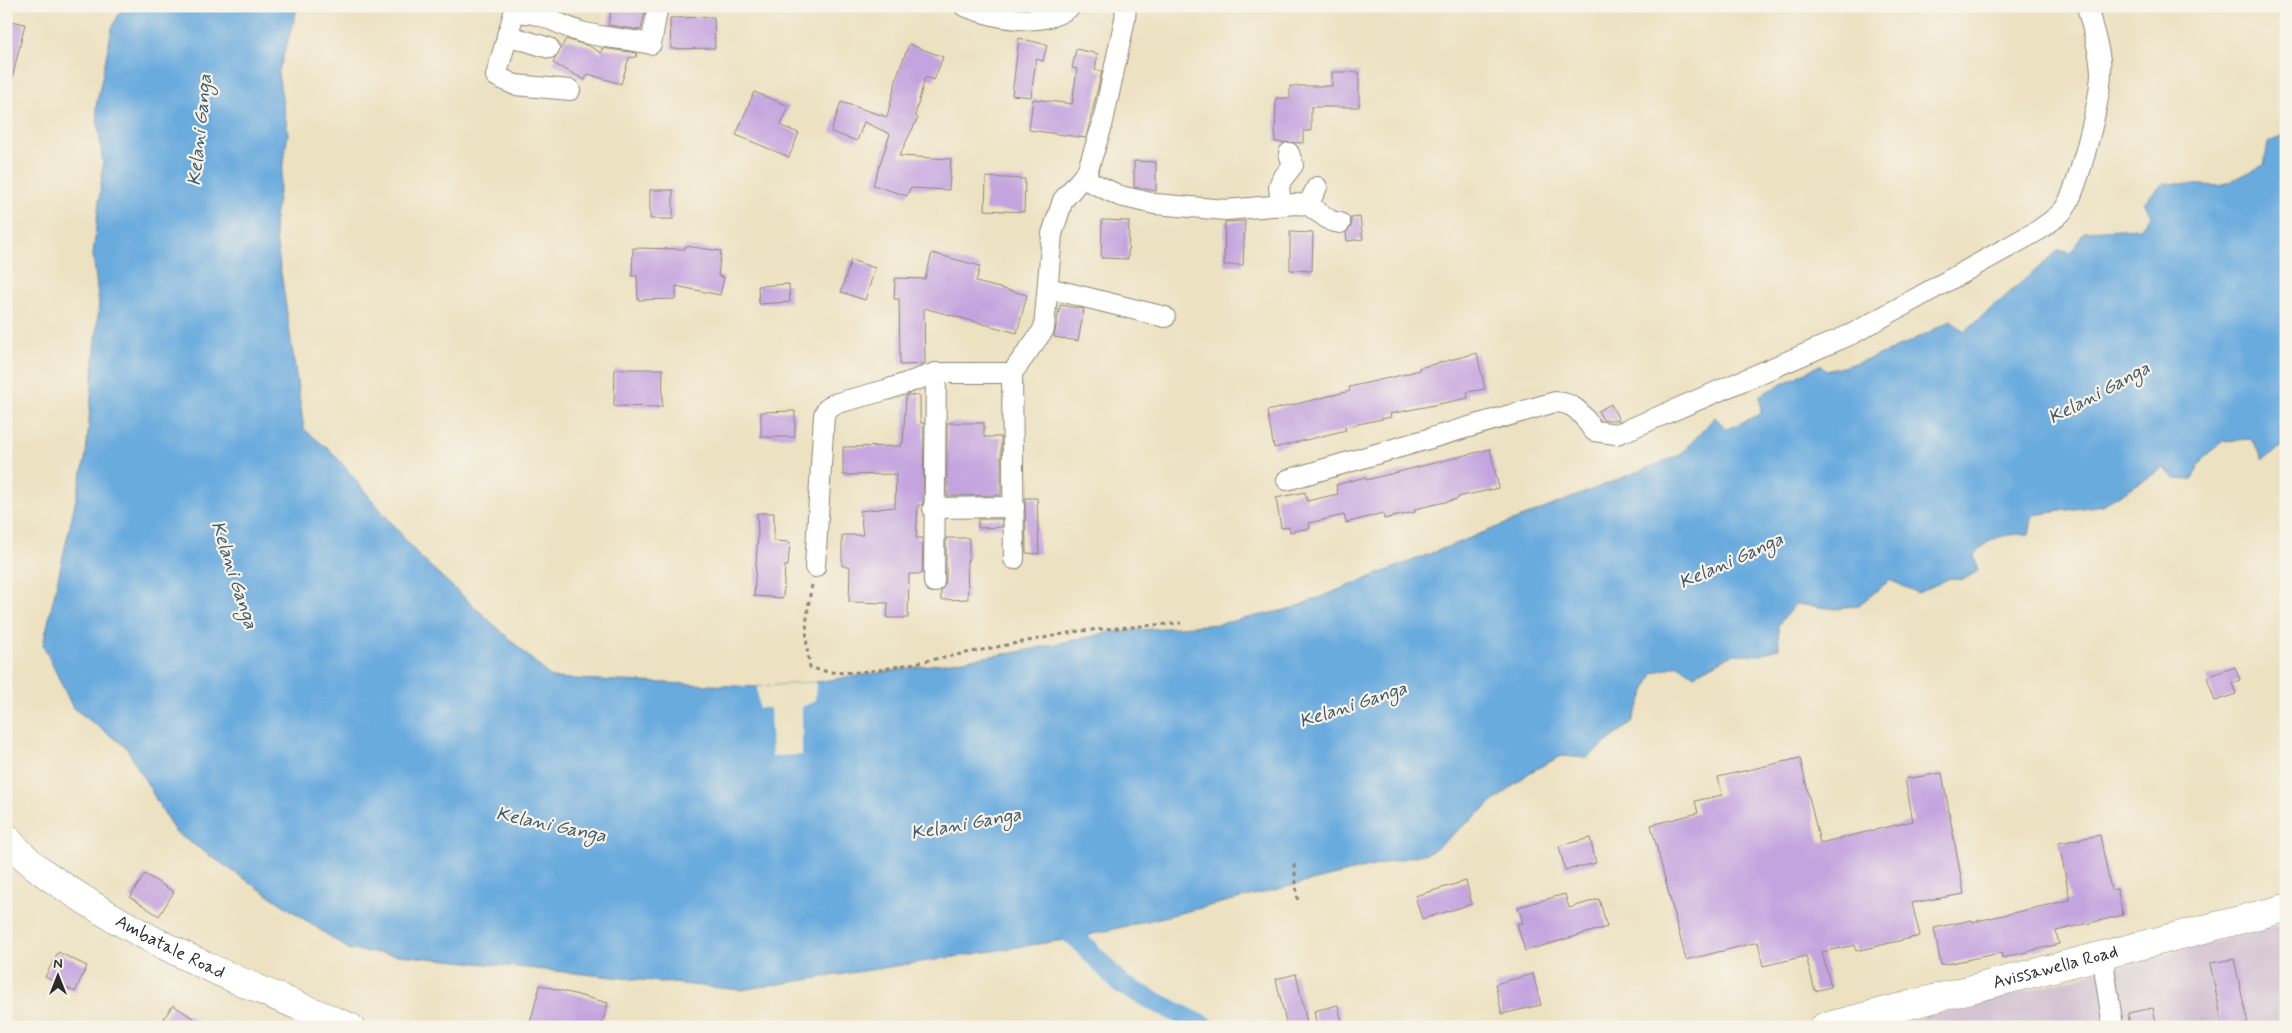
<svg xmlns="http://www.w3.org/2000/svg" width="2292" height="1033" font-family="Mynerve,sans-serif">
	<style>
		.industrial { fill: #cfbdd0 }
		.water { fill: #6aabde; stroke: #4a6b84 }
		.pier { fill: #ece1c1 }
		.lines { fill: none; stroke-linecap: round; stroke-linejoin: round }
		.canal { stroke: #6aabde; stroke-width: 20 }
		.building { fill: #c4a4df }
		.minor-casing { stroke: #8c8676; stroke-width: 22 }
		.primary-casing { stroke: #8c8676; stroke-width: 29 }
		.path { stroke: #8c8676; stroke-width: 3; stroke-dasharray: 4 4; stroke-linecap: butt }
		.minor { stroke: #fff; stroke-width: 20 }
		.primary { stroke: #fff; stroke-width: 28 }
		.labels { text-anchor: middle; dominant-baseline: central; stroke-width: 4.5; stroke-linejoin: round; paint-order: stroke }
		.street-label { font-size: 18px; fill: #2b2b2b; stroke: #f7f3e8 }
		.water-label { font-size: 19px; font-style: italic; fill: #41586a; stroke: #f7f3e8 }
	</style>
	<rect width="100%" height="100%" fill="#f7f3e8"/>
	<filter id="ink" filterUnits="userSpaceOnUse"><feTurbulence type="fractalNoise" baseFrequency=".02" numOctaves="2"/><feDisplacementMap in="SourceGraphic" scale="10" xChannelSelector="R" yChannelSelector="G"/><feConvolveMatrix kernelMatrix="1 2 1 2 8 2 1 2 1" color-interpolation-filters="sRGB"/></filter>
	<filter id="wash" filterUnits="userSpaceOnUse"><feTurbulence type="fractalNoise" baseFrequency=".0096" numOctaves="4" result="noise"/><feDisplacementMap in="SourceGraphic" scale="20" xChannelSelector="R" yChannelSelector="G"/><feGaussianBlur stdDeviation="1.12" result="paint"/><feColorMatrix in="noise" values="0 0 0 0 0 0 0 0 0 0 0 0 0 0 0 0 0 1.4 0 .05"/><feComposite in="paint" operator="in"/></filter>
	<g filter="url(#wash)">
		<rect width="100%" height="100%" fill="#ece1c1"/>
		<polygon class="industrial" points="2279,925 2286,940 2286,1027 1886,1027"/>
		<path class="water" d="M123 6H298L278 74 288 133 274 225 304 429 333 453 419 556 552 678 757 687 816 682 1018 652 1112 632 1219 624 1290 609 1680 455 1715 417 1727 429 1761 414 1760 395 1820 365 1826 371C1871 361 1911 343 1951 320L1964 332 2059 250 2071 253 2085 231 2140 228 2151 216 2144 202 2164 183 2221 186 2264 165 2268 143 2286 134V442L2263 460 2251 439 2224 441 2206 455 2191 480 2175 479 2164 468 2103 505 2033 515 2029 534C2006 534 1989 536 1974 556L1978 571 1963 580 1950 578 1918 593 1890 580 1859 605 1836 609 1795 604 1778 625 1779 648 1761 655 1733 654 1694 675 1678 665 1653 673 1632 722 1587 758 1561 756 1529 773 1431 852 1077 938 740 990 350 950 175 832 126 747 73 708 43 645 86 455 99 304 93 255 103 166 96 107 112 28Z"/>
		<polygon class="pier" points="816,682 815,701 802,707 802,755 772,756 770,708 759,708 757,687"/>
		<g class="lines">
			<polyline class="canal" points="1062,917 1068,932 1077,938 1122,985 1206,1027"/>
		</g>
		<g id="blocks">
			<g class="building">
				<polygon points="612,6 646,6 641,30 608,25"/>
				<polygon points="714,17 715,48 671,49 670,18"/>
				<polygon points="6,20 25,24 12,79 6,78"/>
				<polygon points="1019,38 1047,45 1043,61 1036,59 1031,97 1012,95"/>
				<polygon points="566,39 589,46 601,53 602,48 637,53 636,57 629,58 621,84 588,74 585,80 553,63"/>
				<polygon points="909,44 943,57 934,80 925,77 915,116 918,118 899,156 951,159 949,190 910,188 907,196 873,185 890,134 864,122 857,141 831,132 841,102 887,117 898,73"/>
				<polygon points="1076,49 1098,54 1095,70 1102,71 1086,138 1029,130 1033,99 1072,104 1077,69 1072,68"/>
				<polygon points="1332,72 1359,72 1359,107 1311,107 1311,131 1303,131 1303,143 1275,142 1276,98 1290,98 1290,86 1332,86"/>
				<polygon points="754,92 789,106 781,126 799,133 789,157 736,135"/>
				<polygon points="1134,161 1156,162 1156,191 1134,187"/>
				<polygon points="986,177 1025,179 1024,212 985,210"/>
				<rect x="650" y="190" width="23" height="29"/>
				<polygon points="1360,217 1363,239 1347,241 1346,233 1351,226 1351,218"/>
				<polygon points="1102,220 1129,221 1128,259 1101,258"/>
				<polygon points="1245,221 1243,265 1224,265 1225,222"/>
				<polygon points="1290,232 1313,233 1312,271 1290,270"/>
				<polygon points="685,246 721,251 718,276 724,277 720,295 676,286 676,299 638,300 637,276 632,276 633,248 685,249"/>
				<polygon points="932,253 980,266 976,282 1027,295 1017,333 924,308 925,364 900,365 899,299 894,299 895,278 925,279"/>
				<polygon points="851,260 875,268 865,300 841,292"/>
				<polygon points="789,284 790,302 759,304 758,286"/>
				<polygon points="1060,305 1084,309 1078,341 1054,337"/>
				<polygon points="1477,353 1485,389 1467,392 1468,398 1390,414 1391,417 1345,427 1346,430 1274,448 1267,411 1350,391 1349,387 1402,375 1419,370 1419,368"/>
				<polygon points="615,369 663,369 662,407 614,406"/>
				<polygon points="908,395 920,396 920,417 921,423 924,423 923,502 922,505 918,505 916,538 923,538 922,574 909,574 908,618 887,618 888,603 849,602 850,566 842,566 842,535 863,535 860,511 895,507 896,474 843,475 843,447 901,446 901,443 903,443 906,396"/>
				<polygon points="1611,404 1619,420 1603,420 1598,411"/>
				<polygon points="795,411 795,437 761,437 761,412"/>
				<polygon points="947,423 984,423 984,437 1001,437 1001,495 947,496"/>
				<polygon points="1490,449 1499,488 1458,497 1458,499 1415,509 1415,512 1384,519 1383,513 1346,523 1344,515 1309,523 1310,528 1290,532 1289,527 1281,528 1276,498 1305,492 1307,501 1338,494 1336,485 1365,477 1366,480"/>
				<polygon points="1025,498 1037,498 1039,554 1026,553"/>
				<polygon points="757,513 774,513 774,541 790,542 788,566 785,566 783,598 754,596 758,533"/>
				<polygon points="978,519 1002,519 1002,527 978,528"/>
				<polygon points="946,538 969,538 969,560 967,560 968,599 941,600 941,591 946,582"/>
				<polygon points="2235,667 2240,680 2232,683 2236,694 2215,701 2207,677"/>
				<polygon points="1800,758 1820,843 1913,821 1905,779 1942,773 1964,894 1912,903 1920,936 1856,951 1855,945 1822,952 1831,987 1815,991 1806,956 1763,966 1758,942 1686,960 1651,825 1698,813 1695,801 1722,795 1718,777"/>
				<polygon points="2100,835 2111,890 2117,889 2123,915 2056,931 2059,944 2002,958 2001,953 1941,965 1934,928 1972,920 1973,922 2070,900 2059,843"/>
				<polygon points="1590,838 1596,863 1565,870 1559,846"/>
				<polygon points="145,874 174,892 159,916 130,897"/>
				<polygon points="1466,881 1472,904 1422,919 1415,896"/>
				<polygon points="1565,894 1569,908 1599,899 1607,927 1525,951 1517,924 1523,923 1518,907"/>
				<polygon points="58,952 87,966 75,992 45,977"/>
				<polygon points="2234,959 2248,1024 2223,1027 2210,963"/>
				<polygon points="1296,974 1307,1023 1287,1027 1276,979"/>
				<polygon points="1533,974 1541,1005 1502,1014 1495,984"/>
				<polygon points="540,985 608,1003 601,1027 529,1027"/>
				<polygon points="173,1005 206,1027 158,1027"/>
				<polygon points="1338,1005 1343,1027 1317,1027 1314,1011"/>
				<polygon points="2153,1008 2157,1027 2130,1027 2128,1013"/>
			</g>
		</g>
	</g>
	<g filter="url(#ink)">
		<use href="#blocks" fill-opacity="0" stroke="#8c8676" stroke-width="1"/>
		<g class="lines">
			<g class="minor-casing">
				<g id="minor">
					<path d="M964 6C995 18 1043 29 1071 6"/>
					<polyline points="507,35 549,48"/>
					<path d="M570 90 515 85 496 76 514 13C544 11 555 24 581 32 603 38 629 39 651 44L658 6"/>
					<polyline points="1082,178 1120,196 1155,204 1226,210 1296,204 1308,205 1331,221 1340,223"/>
					<polyline points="1308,205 1317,187"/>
					<polyline points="1281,206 1279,186 1282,179 1293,165 1289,153"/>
					<polyline points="1048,288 1165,317"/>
					<path d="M1287 480 1555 402C1577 403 1582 415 1594 431L1616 434 1625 431 1852 334 2039 230C2048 223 2059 217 2065 208 2079 186 2100 100 2101 74 2101 52 2092 28 2087 6"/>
					<polyline points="933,508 1014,507"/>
					<polyline points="1014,559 1012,373 1044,329 1052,234 1063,200 1087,172 1102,126 1125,19 1126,6"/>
					<polyline points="815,567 824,415 827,409 834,404 886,390 936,373 1012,373"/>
					<polyline points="934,582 936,373"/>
					<polyline points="2102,954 2113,1027"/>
				</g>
			</g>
			<g class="primary-casing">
				<g id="primary">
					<path id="s1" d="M6 837C26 863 56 882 83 899 166 953 259 990 350 1027"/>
					<path id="s2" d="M1824 1027 2286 908"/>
				</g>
			</g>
			<g class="path">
				<path d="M812 585C806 613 804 638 810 667 832 676 856 672 879 670L1079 631 1181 623"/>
				<polyline points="1294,864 1298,904"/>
			</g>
			<use href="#minor" class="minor"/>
			<use href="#primary" class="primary"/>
		</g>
	</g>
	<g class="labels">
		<g class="street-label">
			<text stroke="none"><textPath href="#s1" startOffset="199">Ambatale Road</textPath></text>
			<text stroke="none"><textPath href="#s2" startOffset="239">Avissawella Road</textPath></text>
		</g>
		<g class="water-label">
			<text transform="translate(200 130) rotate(-84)">Kelani Ganga</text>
			<text transform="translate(2099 393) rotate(-28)">Kelani Ganga</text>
			<text transform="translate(1731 561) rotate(-24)">Kelani Ganga</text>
			<text transform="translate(234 575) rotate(72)">Kelani Ganga</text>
			<text transform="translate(1353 705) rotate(-18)">Kelani Ganga</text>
			<text transform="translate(966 824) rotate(-10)">Kelani Ganga</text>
			<text transform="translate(551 825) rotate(12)">Kelani Ganga</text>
		</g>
	</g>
	<rect width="2292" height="1033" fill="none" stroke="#f7f3e8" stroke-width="25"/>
	<g transform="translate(58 976)" stroke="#f7f3e8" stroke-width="4" paint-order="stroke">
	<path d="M0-4L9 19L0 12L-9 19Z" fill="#2b2b2b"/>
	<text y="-8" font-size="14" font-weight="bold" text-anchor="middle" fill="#2b2b2b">N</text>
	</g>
</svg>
